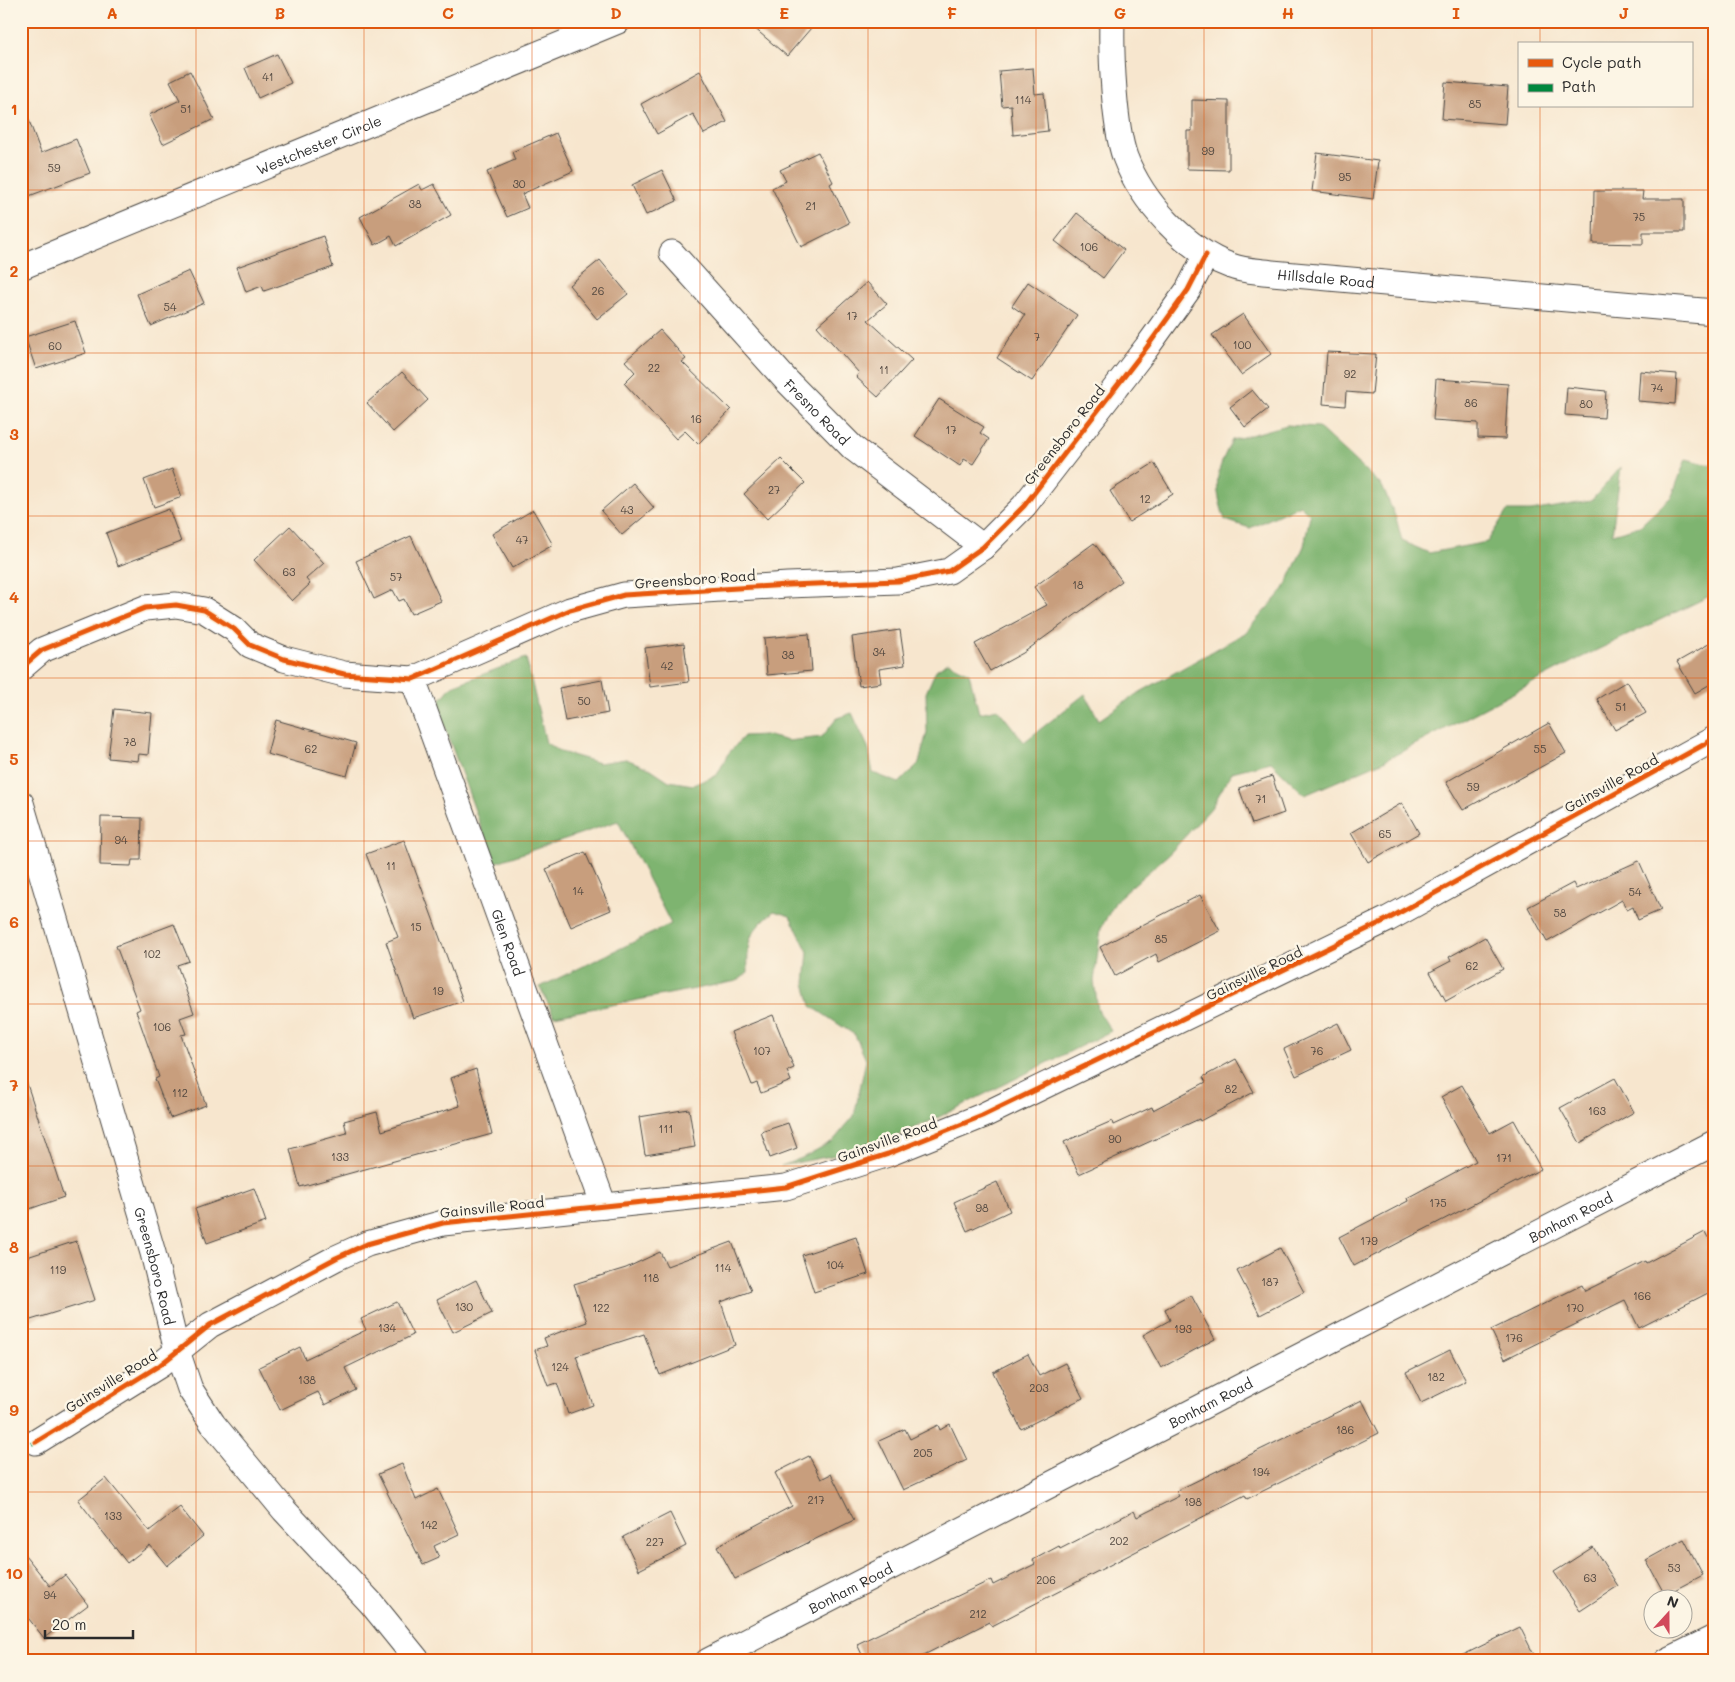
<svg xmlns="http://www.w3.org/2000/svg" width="1735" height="1682" font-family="Mali,sans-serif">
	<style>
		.forest { fill: #7eb470; stroke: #54704e }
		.building { fill: #c89e7d }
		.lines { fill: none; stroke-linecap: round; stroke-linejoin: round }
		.minor-casing { stroke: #4a4743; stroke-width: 27 }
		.minor { stroke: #fff; stroke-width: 25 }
		.quiet { stroke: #00873e; stroke-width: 4; stroke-dasharray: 8 4; stroke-linecap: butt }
		.cycleway-casing { stroke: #fcf5e5; stroke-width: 8 }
		.cycleway { stroke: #e8590c; stroke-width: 5 }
		.grid { fill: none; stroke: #df570e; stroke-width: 1; stroke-opacity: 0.55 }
		.labels { text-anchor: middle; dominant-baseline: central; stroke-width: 5; stroke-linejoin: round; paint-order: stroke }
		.number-label { font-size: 11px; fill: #524840 }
		.street-label { font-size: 14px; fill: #2b2b2b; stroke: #fcf5e5 }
		.neatline { fill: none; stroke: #df570e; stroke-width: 2 }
		.grid-label { font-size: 16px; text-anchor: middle; font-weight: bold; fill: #df570e }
	</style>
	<rect width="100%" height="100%" fill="#fcf5e5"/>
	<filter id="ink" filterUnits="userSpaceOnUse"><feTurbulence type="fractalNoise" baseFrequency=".02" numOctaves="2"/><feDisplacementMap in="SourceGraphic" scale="10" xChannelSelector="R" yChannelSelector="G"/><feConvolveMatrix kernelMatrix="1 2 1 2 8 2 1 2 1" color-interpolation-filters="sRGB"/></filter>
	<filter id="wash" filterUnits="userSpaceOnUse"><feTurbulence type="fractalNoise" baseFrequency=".0096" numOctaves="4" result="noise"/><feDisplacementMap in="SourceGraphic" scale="20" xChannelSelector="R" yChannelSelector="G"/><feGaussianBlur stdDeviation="1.12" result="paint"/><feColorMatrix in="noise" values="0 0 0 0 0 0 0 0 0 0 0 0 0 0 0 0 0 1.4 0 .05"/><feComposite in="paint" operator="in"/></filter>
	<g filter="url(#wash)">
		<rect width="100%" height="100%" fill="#f7e6ce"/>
		<path class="forest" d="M1287 425 1318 427 1382 486 1396 518 1402 541 1429 553 1487 542 1507 511H1531L1591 501 1621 467 1612 534 1640 526 1672 496 1686 459 1714 466V594L1574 661 1382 762 1305 795 1271 762 1232 772 1211 808 1170 853 1117 899 1101 928 1094 981 1098 1010 1111 1031 935 1119 870 1148 781 1166 802 1158 833 1141 854 1116 866 1060 855 1035 811 1006 805 983 808 952 790 916 774 911C748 933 747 939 748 973L737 981 554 1016 540 987 671 924 618 821 494 863 440 714V700L452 686 526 658 546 743 561 752 599 763 626 759 651 769 669 781 693 785 717 775 728 754 744 736 765 735 788 741 822 737 837 718 852 713 868 747 873 773 899 783 919 763 927 732 926 693 936 670 948 662 969 673 979 713 998 709 1024 742 1085 694 1099 720 1135 695 1245 633 1284 589 1304 546 1310 515 1300 505 1250 528 1225 520C1213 483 1215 474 1232 440Z"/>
		<g id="blocks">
			<g class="building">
				<polygon points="746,21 817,21 787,56"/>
				<polygon points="277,54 291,83 258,98 245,68"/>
				<polygon points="1033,68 1035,94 1044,93 1048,131 1013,135 1011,105 1002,106 999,71"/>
				<polygon points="190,71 214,119 163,144 149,115 180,100 170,81"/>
				<polygon points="700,71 727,122 704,134 693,114 657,134 641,104"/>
				<polygon points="1445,82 1508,87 1505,124 1442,119"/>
				<polygon points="1192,100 1229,101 1229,170 1187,169 1187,131 1192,131"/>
				<polygon points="24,107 41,153 76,139 90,173 29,196 21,176 21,108"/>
				<polygon points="556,133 573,171 522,194 528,208 507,217 487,172 515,160 512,152"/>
				<polygon points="818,152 833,182 830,184 849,223 801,247 772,188 786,181 780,170"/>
				<polygon points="1317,153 1378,161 1373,199 1312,191"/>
				<polygon points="662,170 677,201 646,215 632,185"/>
				<polygon points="419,184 422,190 434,184 451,215 396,246 391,236 375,245 360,217"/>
				<polygon points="1594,191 1643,191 1642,199 1684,199 1684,232 1643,232 1643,244 1593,243"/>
				<polygon points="1077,213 1124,250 1103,278 1055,241"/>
				<polygon points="323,236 333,267 264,291 262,286 246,292 237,267"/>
				<polygon points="600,260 628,294 597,319 569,285"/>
				<polygon points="189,271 204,303 151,326 137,294"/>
				<polygon points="867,282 887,304 868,320 912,360 878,397 856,377 859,373 817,326"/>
				<polygon points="1028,282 1077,315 1032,381 997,358 1025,315 1012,306"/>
				<polygon points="1243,314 1271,354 1241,375 1212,335"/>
				<polygon points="75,321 86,353 36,369 25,337"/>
				<polygon points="660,330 686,359 682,362 731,410 698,444 685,431 676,439 624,383 635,372 625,361"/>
				<polygon points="1327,352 1376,354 1372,394 1346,392 1345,406 1323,404"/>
				<polygon points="1640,371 1677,374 1675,404 1638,401"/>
				<polygon points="402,372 428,400 393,432 367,403"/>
				<polygon points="1436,379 1508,384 1505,439 1478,438 1478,423 1433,420"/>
				<polygon points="1567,387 1606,391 1604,418 1565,415"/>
				<polygon points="1252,390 1268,409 1245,427 1230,407"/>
				<polygon points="939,399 984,427 980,433 989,439 973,464 964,459 960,466 915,436"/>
				<polygon points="781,459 805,483 767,519 744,494"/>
				<polygon points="1154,463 1173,494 1129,522 1110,491"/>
				<polygon points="172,469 182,497 154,507 144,480"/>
				<polygon points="633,483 654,508 622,535 601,511"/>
				<polygon points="169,509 181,542 118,566 106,533"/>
				<polygon points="533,510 553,545 512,568 492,534"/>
				<polygon points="290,526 324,563 306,579 310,584 292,601 254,560"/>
				<polygon points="411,536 441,601 411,614 404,599 399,601 393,590 374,599 356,561"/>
				<polygon points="1094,543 1122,581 1023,653 990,671 975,644 1047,605 1034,587"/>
				<polygon points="900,630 905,665 879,669 881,683 859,686 852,637"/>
				<polygon points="809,634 812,671 767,675 764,638"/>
				<polygon points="1714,641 1714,682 1695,693 1677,662"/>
				<polygon points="684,643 689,682 650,687 645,648"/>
				<polygon points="602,680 608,713 565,721 559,688"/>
				<polygon points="1627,681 1646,713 1615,730 1597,699"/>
				<polygon points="114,709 152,713 148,755 139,754 138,761 108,758"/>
				<polygon points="276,720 356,743 347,776 267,754"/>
				<polygon points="1549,723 1566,753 1463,810 1446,782"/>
				<polygon points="1272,776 1284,813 1252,824 1239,788"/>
				<polygon points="1402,803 1419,833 1368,862 1351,833"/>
				<polygon points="101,817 142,818 141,860 132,860 131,866 100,865"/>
				<polygon points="404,840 463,1001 413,1018 386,942 398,937 366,854"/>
				<polygon points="585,852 611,910 571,927 546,869"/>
				<polygon points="1639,861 1661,910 1638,920 1633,907 1627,910 1622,900 1547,942 1528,907 1573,883 1576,889"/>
				<polygon points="1200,895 1220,931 1159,962 1156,954 1115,976 1100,947"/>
				<polygon points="174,924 189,961 177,965 194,1013 180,1018 186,1034 181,1035 206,1105 170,1118 155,1079 159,1077 136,1011 140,1009 116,946"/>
				<polygon points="1485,937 1503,969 1446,1001 1430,972 1451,961 1449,957"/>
				<polygon points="773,1015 794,1068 787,1071 791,1081 761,1093 757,1083 752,1085 731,1032"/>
				<polygon points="1338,1023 1351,1050 1296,1076 1284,1049"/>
				<polygon points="1236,1059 1254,1092 1200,1121 1199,1119 1079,1174 1064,1142 1112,1121 1113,1125 1152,1107 1153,1110 1206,1082 1203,1077"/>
				<polygon points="476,1069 492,1134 300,1187 290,1149 347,1133 344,1121 377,1112 382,1131 460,1106 451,1078"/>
				<polygon points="1615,1078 1634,1112 1580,1143 1560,1108"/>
				<polygon points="21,1081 26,1081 64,1197 21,1212"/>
				<polygon points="1462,1085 1490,1133 1514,1120 1541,1169 1354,1266 1339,1237 1408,1201 1407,1198 1476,1161 1441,1097"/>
				<polygon points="689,1109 695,1147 645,1155 639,1117"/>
				<polygon points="788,1123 797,1148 770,1158 761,1132"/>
				<polygon points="997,1182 1010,1211 967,1231 954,1202"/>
				<polygon points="254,1188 266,1222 207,1243 195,1209"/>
				<polygon points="1705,1232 1714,1249 1714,1290 1639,1328 1625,1300 1505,1359 1491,1330 1582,1285 1585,1291 1645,1261 1646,1263"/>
				<polygon points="856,1237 868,1274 814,1292 802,1255"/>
				<polygon points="76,1241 95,1300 21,1323 21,1259"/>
				<polygon points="732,1242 751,1291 721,1302 735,1345 660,1375 644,1334 576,1356 593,1405 568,1414 557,1383 548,1386 535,1350 547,1346 544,1338 587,1322 574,1284 626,1268 660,1252 667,1266"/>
				<polygon points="1280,1248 1304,1292 1260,1315 1237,1271"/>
				<polygon points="476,1280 492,1313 453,1332 437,1300"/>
				<polygon points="1191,1295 1215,1339 1161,1368 1143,1335 1170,1320 1165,1309"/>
				<polygon points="397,1302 413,1335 345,1368 356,1390 325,1405 318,1392 280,1410 259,1367 300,1347 305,1359 366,1330 361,1319"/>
				<polygon points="1450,1350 1466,1381 1421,1403 1406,1372"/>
				<polygon points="1028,1354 1039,1376 1065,1363 1083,1398 1021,1429 993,1372"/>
				<polygon points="1362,1400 1379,1433 1247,1499 1245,1495 992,1626 989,1622 912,1661 865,1661 857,1644 991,1580 993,1585 1035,1564 1033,1560 1059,1546 1060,1549 1134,1511 1137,1517 1179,1496 1176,1491"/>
				<polygon points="950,1424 967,1460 903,1490 879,1441 905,1429 910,1439 938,1425 940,1430"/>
				<polygon points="809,1456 821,1479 831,1474 854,1520 735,1579 717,1546 792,1506 775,1473"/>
				<polygon points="402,1464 416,1500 438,1489 459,1534 434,1546 439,1558 423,1565 378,1474"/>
				<polygon points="106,1478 149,1531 180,1507 203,1536 167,1566 150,1545 127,1563 78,1500"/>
				<polygon points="670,1513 686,1546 639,1570 623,1537"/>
				<polygon points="1684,1539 1703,1575 1665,1595 1646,1560"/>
				<polygon points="1593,1547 1618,1586 1580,1611 1554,1572"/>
				<polygon points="21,1550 50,1586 65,1575 88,1605 44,1638 21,1609"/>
				<polygon points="1520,1627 1537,1661 1451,1661"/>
			</g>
		</g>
	</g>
	<g filter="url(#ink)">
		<use href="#blocks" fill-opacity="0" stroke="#4a4743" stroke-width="1"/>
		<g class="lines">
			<g class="minor-casing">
				<g id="minor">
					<path id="s1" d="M1112 21C1111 55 1114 126 1125 157 1142 202 1186 250 1231 266 1243 271 1259 271 1272 273L1714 312"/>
					<path id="s2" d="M672 253 786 380 853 448 983 547"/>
					<path id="s3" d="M21 267 618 21"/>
					<polyline points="21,668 42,650 145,608 176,605 204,610 234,629 250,645 284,659 344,674 413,679 570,610 624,595 788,585 898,581 949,571 983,547 1024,506 1147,347 1188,290 1206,255"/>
					<path id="s4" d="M413 679 604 1206"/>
					<path id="s5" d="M21 803 153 1253 177 1351 190 1389 213 1424 284 1510 371 1603 418 1661"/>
					<polyline points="36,1442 160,1365 210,1325 336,1258 367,1244 443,1223 786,1187 888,1154 982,1116 1388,919 1714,739"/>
					<path id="s6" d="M708 1661 1714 1143"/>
					<polyline points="1667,1661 1714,1638"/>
				</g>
			</g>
			<use href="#minor" class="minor"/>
			<polyline class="quiet" points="21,1449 36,1442"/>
			<g class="cycleway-casing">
				<g id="cycleway">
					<polyline points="21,668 42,650 145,608 176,605 204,610 234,629 250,645 284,659 344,674 413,679 570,610 624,595 788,585 898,581 949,571 983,547 1024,506 1147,347 1188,290 1206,255"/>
					<polyline points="36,1442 160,1365 210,1325 336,1258 367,1244 443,1223 786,1187 888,1154 982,1116 1388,919 1714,739"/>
				</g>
			</g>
			<use href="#cycleway" class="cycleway"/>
		</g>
	</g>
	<path class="grid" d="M196 21V1661M364 21V1661M532 21V1661M700 21V1661M868 21V1661M1036 21V1661M1204 21V1661M1372 21V1661M1540 21V44M1540 106V1661M21 190H1714M21 353H1714M21 516H1714M21 678H1714M21 841H1714M21 1004H1714M21 1166H1714M21 1329H1714M21 1492H1714"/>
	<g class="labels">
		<g class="number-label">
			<text x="268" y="76">41</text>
			<text x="1023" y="99">114</text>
			<text x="1475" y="103">85</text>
			<text x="186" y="108">51</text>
			<text x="1208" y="150">99</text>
			<text x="54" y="167">59</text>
			<text x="1345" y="176">95</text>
			<text x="519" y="183">30</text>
			<text x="415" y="203">38</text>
			<text x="811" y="205">21</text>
			<text x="1639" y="216">75</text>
			<text x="1089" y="246">106</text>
			<text x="598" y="290">26</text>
			<text x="170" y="306">54</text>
			<text x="852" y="315">17</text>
			<text x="1037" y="336">7</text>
			<text x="1242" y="344">100</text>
			<text x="55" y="345">60</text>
			<text x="654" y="367">22</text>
			<text x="884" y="369">11</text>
			<text x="1350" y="373">92</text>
			<text x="1657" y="387">74</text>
			<text x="1471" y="402">86</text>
			<text x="1586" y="403">80</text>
			<text x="696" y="418">16</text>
			<text x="951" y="429">17</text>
			<text x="774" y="489">27</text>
			<text x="1145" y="498">12</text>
			<text x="627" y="509">43</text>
			<text x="522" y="539">47</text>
			<text x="289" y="571">63</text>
			<text x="396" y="576">57</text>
			<text x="1078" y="584">18</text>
			<text x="879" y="651">34</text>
			<text x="788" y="654">38</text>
			<text x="667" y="665">42</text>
			<text x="584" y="700">50</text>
			<text x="1621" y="706">51</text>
			<text x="130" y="741">78</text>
			<text x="311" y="748">62</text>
			<text x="1540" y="748">55</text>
			<text x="1473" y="786">59</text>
			<text x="1261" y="798">71</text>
			<text x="1385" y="833">65</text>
			<text x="121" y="839">94</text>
			<text x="391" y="865">11</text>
			<text x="578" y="890">14</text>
			<text x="1635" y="891">54</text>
			<text x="1560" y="912">58</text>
			<text x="416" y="926">15</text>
			<text x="1161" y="938">85</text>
			<text x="152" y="953">102</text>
			<text x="1472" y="965">62</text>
			<text x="438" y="990">19</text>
			<text x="162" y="1026">106</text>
			<text x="762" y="1050">107</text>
			<text x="1317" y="1050">76</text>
			<text x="1231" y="1088">82</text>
			<text x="180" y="1092">112</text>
			<text x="1597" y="1110">163</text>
			<text x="666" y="1128">111</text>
			<text x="1115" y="1138">90</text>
			<text x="340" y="1156">133</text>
			<text x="1504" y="1157">171</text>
			<text x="1438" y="1202">175</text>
			<text x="982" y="1207">98</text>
			<text x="1369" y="1240">179</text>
			<text x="835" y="1264">104</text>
			<text x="723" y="1267">114</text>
			<text x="58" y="1269">119</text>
			<text x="651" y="1277">118</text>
			<text x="1270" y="1281">187</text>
			<text x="1642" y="1295">166</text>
			<text x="464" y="1306">130</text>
			<text x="601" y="1307">122</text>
			<text x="1575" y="1307">170</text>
			<text x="387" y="1327">134</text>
			<text x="1183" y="1328">193</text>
			<text x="1514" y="1337">176</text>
			<text x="560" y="1366">124</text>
			<text x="1436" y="1376">182</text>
			<text x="307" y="1379">138</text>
			<text x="1039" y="1387">203</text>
			<text x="1345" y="1429">186</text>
			<text x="923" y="1452">205</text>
			<text x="1261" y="1471">194</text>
			<text x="816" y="1499">217</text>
			<text x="1193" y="1501">198</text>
			<text x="113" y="1515">133</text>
			<text x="429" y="1524">142</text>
			<text x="1119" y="1540">202</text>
			<text x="655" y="1541">227</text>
			<text x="1674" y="1567">53</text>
			<text x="1590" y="1577">63</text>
			<text x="1046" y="1579">206</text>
			<text x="50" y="1594">94</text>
			<text x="978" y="1613">212</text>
		</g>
		<g class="street-label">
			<text stroke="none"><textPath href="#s3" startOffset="322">Westchester Circle</textPath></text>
			<text stroke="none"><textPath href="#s1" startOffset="389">Hillsdale Road</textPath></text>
			<text stroke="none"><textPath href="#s2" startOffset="215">Fresno Road</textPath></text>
			<text transform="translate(1064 435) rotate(-52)">Greensboro Road</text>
			<text transform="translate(695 579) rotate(-4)">Greensboro Road</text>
			<text transform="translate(1611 783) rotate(-29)">Gainsville Road</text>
			<text stroke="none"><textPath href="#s4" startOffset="280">Glen Road</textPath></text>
			<text transform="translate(1254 973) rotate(-26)">Gainsville Road</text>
			<text transform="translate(887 1140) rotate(-20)">Gainsville Road</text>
			<text transform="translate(492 1207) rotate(-6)">Gainsville Road</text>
			<text stroke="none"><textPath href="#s6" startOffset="970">Bonham Road</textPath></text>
			<text stroke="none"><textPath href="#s5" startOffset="482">Greensboro Road</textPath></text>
			<text transform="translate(111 1381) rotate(-32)">Gainsville Road</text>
			<text stroke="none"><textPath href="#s6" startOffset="565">Bonham Road</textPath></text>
			<text stroke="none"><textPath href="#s6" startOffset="160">Bonham Road</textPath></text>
		</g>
	</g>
	<rect width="1735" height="1682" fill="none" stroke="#fcf5e5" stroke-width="55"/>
	<rect x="1518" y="42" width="175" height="65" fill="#fcf5e5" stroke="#a8a49b"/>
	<rect x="1528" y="59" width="25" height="8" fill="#e8590c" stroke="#a8a49b"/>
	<text x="1562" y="68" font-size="15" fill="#2b2b2b">Cycle path</text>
	<rect x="1528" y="84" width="25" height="8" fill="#00873e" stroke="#a8a49b"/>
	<text x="1562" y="92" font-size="15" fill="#2b2b2b">Path</text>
	<g transform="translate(1668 1614) rotate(21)"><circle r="24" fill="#fcf5e5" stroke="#a8a49b"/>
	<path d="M0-4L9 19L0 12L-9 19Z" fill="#d1495b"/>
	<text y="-8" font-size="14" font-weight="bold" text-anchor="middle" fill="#2b2b2b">N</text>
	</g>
	<path d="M45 1630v8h88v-8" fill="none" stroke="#2b2b2b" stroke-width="2.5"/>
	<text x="52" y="1630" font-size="15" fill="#2b2b2b" stroke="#fcf5e5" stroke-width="4" paint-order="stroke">20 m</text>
	<rect x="28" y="28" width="1680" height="1626" class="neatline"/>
	<g class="grid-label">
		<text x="112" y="19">A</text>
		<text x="280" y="19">B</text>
		<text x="448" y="19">C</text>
		<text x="616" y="19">D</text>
		<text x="784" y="19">E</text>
		<text x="952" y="19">F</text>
		<text x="1120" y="19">G</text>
		<text x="1288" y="19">H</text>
		<text x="1456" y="19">I</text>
		<text x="1624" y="19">J</text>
		<text x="14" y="115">1</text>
		<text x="14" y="277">2</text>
		<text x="14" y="440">3</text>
		<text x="14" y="603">4</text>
		<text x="14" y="765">5</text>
		<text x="14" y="928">6</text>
		<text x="14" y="1091">7</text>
		<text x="14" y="1253">8</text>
		<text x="14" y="1416">9</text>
		<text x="14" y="1579">10</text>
	</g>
</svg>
